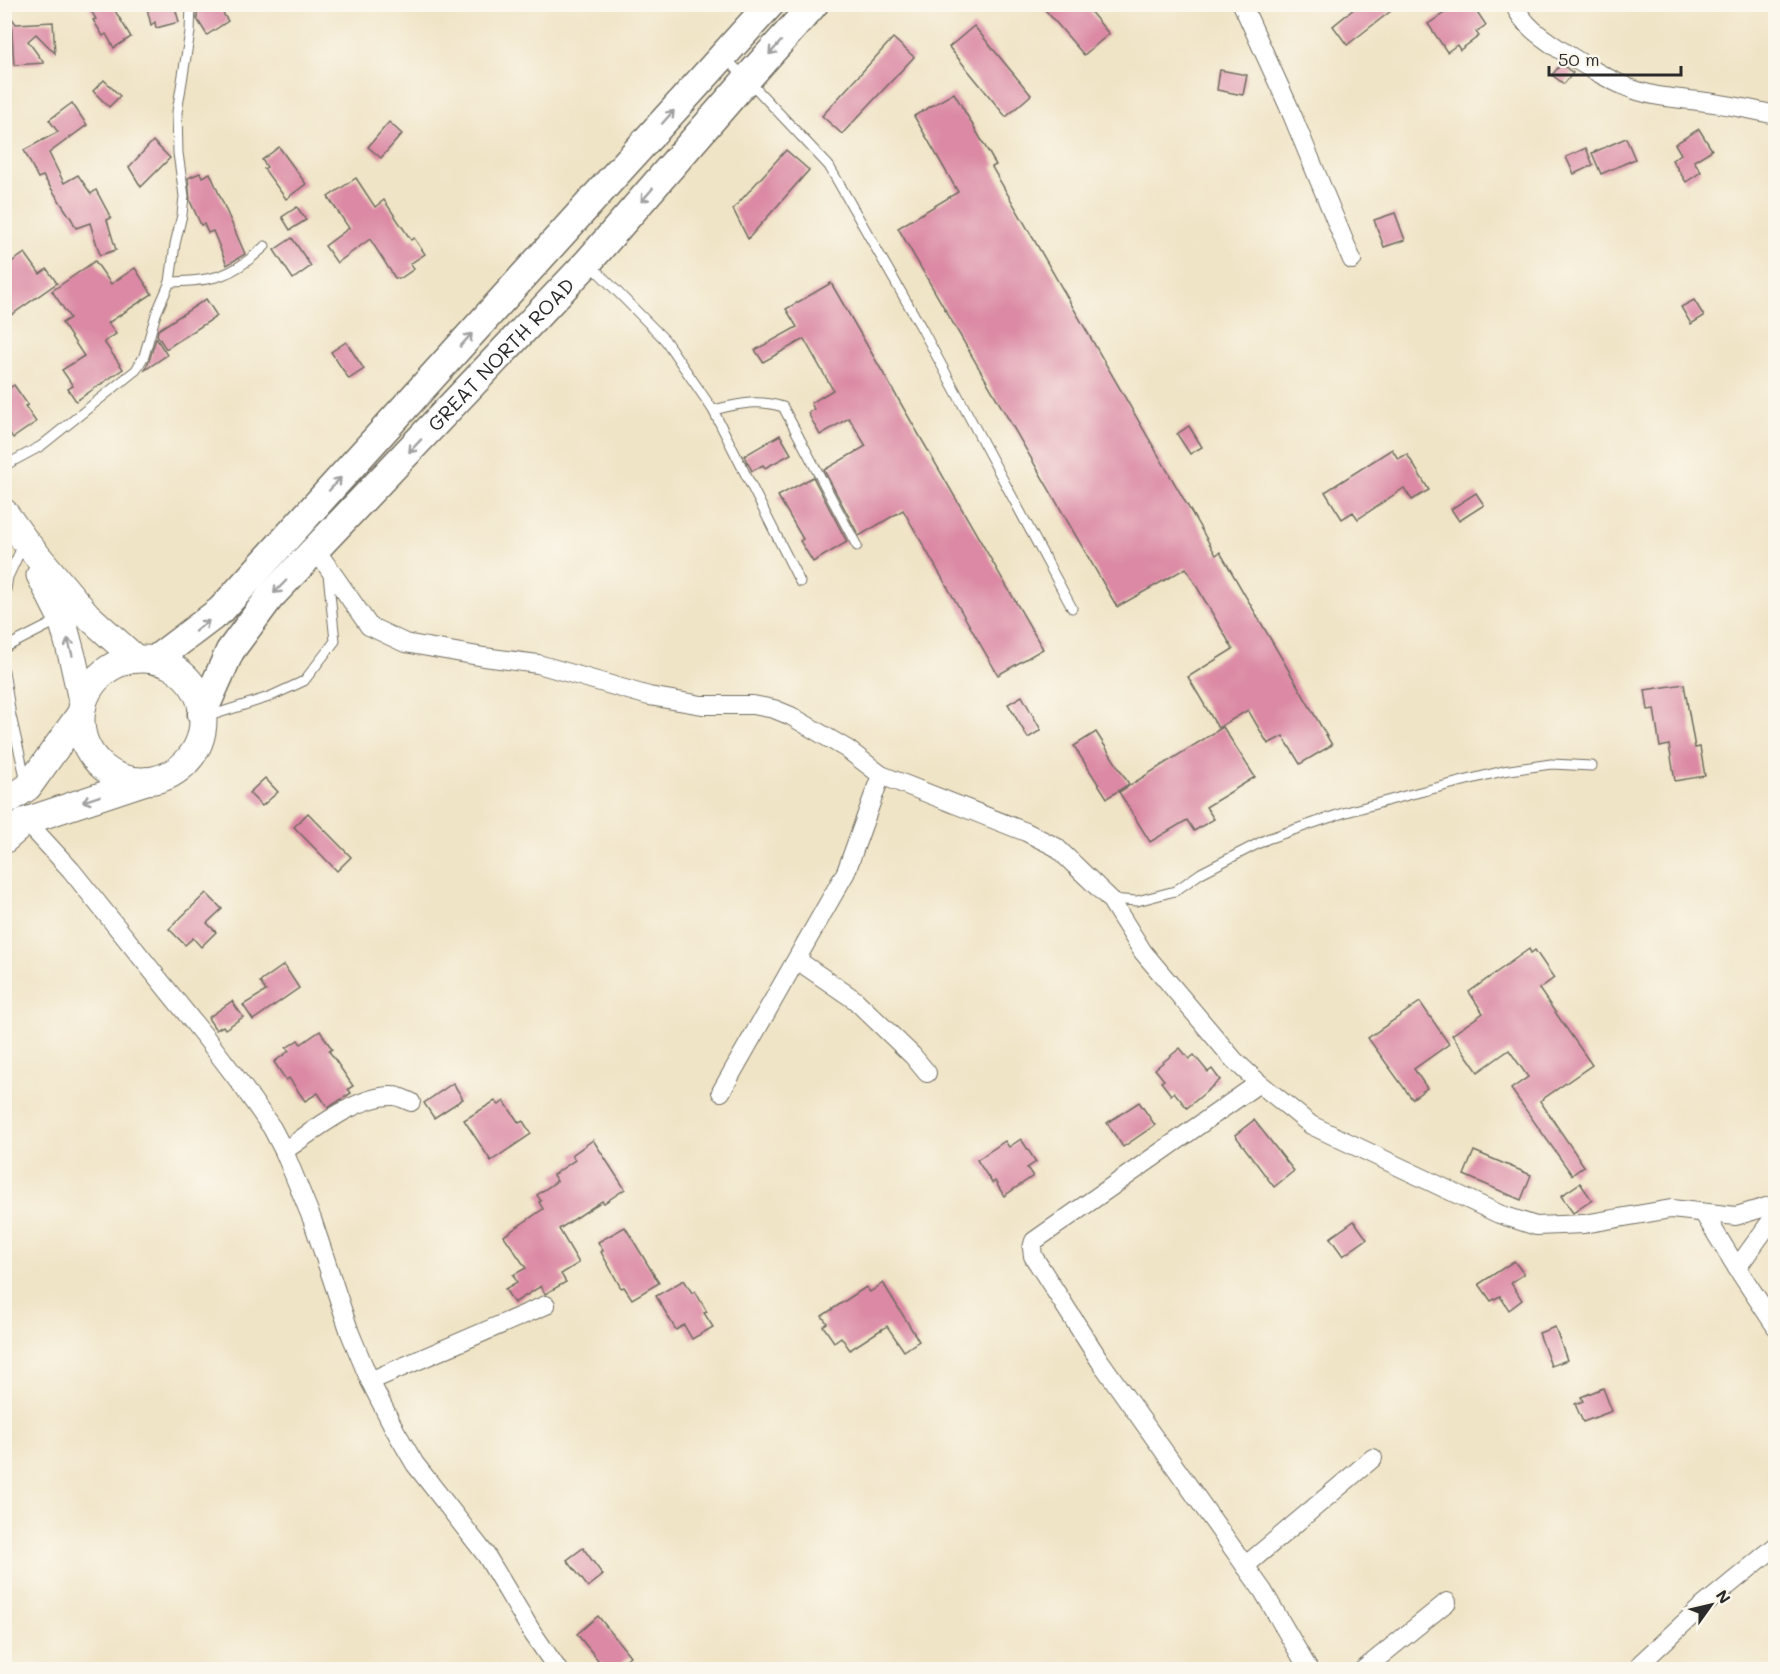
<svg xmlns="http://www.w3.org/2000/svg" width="1780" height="1674" font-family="Mali,sans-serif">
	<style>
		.building { fill: #db89a4 }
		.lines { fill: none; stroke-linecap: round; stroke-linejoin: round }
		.service-casing { stroke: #706c61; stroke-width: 11 }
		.minor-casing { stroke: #706c61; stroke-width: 20 }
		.primary-casing { stroke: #706c61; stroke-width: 29 }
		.trunk-casing { stroke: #706c61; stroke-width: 31 }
		.service { stroke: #fff; stroke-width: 9 }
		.minor { stroke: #fff; stroke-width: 18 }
		.primary { stroke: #fff; stroke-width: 27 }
		.trunk { stroke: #fff; stroke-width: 28 }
		.oneway { stroke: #a0a0a0 }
		.labels { text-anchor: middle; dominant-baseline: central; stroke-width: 4.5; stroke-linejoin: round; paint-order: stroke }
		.street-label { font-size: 20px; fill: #2b2b2b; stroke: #fbf7ec }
	</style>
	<rect width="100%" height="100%" fill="#fbf7ec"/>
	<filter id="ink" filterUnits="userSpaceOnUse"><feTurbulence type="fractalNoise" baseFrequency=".0167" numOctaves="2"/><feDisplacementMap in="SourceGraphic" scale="12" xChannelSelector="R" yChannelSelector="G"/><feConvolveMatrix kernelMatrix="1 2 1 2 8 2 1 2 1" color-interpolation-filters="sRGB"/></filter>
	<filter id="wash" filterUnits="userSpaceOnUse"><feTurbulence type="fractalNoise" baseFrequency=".008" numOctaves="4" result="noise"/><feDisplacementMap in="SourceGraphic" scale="24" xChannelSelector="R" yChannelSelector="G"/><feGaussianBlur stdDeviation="1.35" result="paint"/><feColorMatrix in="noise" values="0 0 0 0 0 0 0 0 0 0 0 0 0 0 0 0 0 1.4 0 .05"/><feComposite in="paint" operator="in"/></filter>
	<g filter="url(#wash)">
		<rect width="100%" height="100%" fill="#f0e4c6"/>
		<g id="blocks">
			<g class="building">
				<polygon points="87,4 111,4 131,37 114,48 106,34 103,36 93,20 96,19"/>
				<polygon points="146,4 174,4 179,22 156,28 155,22 151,25"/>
				<polygon points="198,4 217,4 228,21 207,35 197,19"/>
				<polygon points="1040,4 1084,4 1109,34 1084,55"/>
				<polygon points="1360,4 1400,4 1347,45 1333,26"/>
				<polygon points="1458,4 1472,4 1486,25 1476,32 1479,36 1460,50 1457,45 1447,52 1428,24"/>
				<polygon points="11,17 16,24 53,22 55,53 36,34 28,41 44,63 14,65"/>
				<polygon points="974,26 1031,95 1006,117 949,47"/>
				<polygon points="893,38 914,57 842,134 822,116"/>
				<polygon points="1561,64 1573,73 1564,84 1552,75"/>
				<polygon points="1220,70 1247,75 1243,95 1217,90"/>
				<polygon points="104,80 120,96 109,107 93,91"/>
				<polygon points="954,93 996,165 992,167 1216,555 1220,552 1332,745 1300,764 1283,736 1268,744 1248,710 1218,728 1188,677 1233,649 1186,568 1117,607 898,228 958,192 914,116"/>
				<polygon points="72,103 87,125 49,153 64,183 78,175 91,194 96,190 111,218 107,220 116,250 100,255 90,223 76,228 72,220 43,176 38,178 24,150 58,132 49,120"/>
				<polygon points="389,122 402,134 381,158 368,147"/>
				<polygon points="1699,129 1712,150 1694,161 1701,172 1686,182 1672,160 1681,154 1675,144"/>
				<polygon points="1626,138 1635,159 1601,174 1592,153"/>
				<polygon points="153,141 170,158 141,187 129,167"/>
				<polygon points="279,147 306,184 286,199 264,169 267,167 262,160"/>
				<polygon points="1586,148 1593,165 1574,174 1566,157"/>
				<polygon points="786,150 809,170 748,239 733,209"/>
				<polygon points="200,173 202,177 210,173 245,254 227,265 213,231 208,233 204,224 201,225 190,201 188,178"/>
				<polygon points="356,178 375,207 384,200 411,240 414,238 425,254 410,264 414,269 401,278 395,278 370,239 337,263 325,246 349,228 328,197"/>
				<polygon points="297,207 306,220 290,230 282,217"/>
				<polygon points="1395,213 1405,240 1384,247 1374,220"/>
				<polygon points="292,238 311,266 293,279 274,250"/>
				<polygon points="25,253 40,274 47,269 57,283 4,320 4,267"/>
				<polygon points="95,261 111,284 135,268 152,294 108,323 116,334 104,342 123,369 76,401 68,389 73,386 62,370 84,356 62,323 70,318 52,291"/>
				<polygon points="831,283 1043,649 998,675 903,510 859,536 824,470 866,446 849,418 820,435 808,413 814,409 811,403 833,390 804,339 763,362 755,350 797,327 786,309"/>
				<polygon points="206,299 217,316 166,349 157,335 158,330"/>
				<polygon points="1694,300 1704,316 1691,324 1681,307"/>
				<polygon points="156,338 167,355 145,370 150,358"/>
				<polygon points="346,342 364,369 349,379 331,352"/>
				<polygon points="14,385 28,405 25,406 36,422 13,438 4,425 4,392"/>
				<polygon points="1189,426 1202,447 1190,454 1177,434"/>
				<polygon points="780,435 791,454 765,468 763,465 752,471 744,456"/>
				<polygon points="1392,449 1398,459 1407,454 1429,490 1412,500 1404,488 1358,519 1353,512 1342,519 1325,492"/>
				<polygon points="813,477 847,542 813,562 800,541 803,539 778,496"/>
				<polygon points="1476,493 1484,505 1459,521 1451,509"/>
				<polygon points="1684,684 1695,748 1700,747 1705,776 1675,781 1669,745 1660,747 1654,709 1648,710 1645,690"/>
				<polygon points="1022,696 1041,730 1028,738 1008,704"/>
				<polygon points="1223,727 1255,777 1206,807 1214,819 1194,831 1187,820 1150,842 1119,792"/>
				<polygon points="1096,732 1129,784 1107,798 1074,746"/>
				<polygon points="265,778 278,792 262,806 249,793"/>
				<polygon points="308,813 351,857 337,871 294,827"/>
				<polygon points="206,893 222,909 207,923 216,932 201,947 193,938 185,945 169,929"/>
				<polygon points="1529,949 1531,953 1535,950 1554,978 1539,989 1592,1065 1540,1101 1584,1166 1572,1175 1511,1089 1528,1077 1509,1050 1478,1072 1452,1035 1483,1013 1469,992"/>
				<polygon points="284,965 299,988 253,1020 243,1005 266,991 260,982"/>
				<polygon points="232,1001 243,1017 225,1029 223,1026 216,1030 208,1018"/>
				<polygon points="1420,1002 1449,1044 1414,1069 1427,1088 1412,1099 1368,1038"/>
				<polygon points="320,1031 332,1049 329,1051 353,1086 348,1089 351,1093 328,1108 318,1093 305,1101 289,1078 286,1080 274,1062 289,1051 286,1048 298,1040 301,1044"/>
				<polygon points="1180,1048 1189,1059 1194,1055 1208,1072 1212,1069 1220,1080 1187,1108 1174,1092 1171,1095 1161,1082 1164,1080 1155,1069"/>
				<polygon points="453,1083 463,1099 434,1118 424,1103"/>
				<polygon points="495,1101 499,1105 504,1101 519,1123 523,1121 531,1134 491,1161 464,1120"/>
				<polygon points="1139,1102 1155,1125 1123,1147 1107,1123"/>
				<polygon points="1254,1120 1294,1171 1274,1187 1235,1135"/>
				<polygon points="1021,1139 1036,1162 1027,1168 1033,1176 1004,1196 995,1181 992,1183 977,1160 1005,1141 1009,1147"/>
				<polygon points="593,1140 625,1189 604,1203 602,1201 559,1229 579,1263 561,1274 566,1282 545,1294 541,1286 514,1303 505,1289 517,1282 513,1275 526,1268 504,1236 543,1209 539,1202 541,1201 537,1195 557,1181 553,1175 575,1160 572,1155"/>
				<polygon points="1474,1151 1531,1175 1521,1200 1464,1175"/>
				<polygon points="1580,1183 1592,1200 1573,1213 1561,1196"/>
				<polygon points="1354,1221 1367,1239 1343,1256 1330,1238"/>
				<polygon points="625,1227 659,1283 632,1299 624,1287 621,1288 601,1252 603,1251 598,1242"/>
				<polygon points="1514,1261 1524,1274 1511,1283 1522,1300 1509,1310 1500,1296 1491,1301 1479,1284"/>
				<polygon points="684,1280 692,1293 695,1291 707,1312 704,1313 713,1327 692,1339 684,1325 676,1330 656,1296"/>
				<polygon points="883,1283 919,1341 904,1351 887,1326 882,1330 882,1329 850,1350 841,1337 834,1342 823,1326 827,1323 822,1316 866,1287 870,1292"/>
				<polygon points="1555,1327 1567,1360 1551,1366 1539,1333"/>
				<polygon points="1603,1388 1612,1411 1583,1422 1575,1404 1583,1401 1581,1397"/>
				<polygon points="583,1548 603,1575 588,1587 567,1560"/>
				<polygon points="598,1616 630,1656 613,1670 606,1670 577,1634"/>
			</g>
		</g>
	</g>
	<g filter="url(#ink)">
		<use href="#blocks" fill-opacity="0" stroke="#706c61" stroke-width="1.5"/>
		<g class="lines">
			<g class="service-casing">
				<g id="service">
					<polyline points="725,58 747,79 829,166 921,327 1072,608"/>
					<polyline points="590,264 665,340 713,410 800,582"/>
					<path d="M170 282C214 281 232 277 265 246"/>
					<path d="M713 410C739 404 757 399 783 407L857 546"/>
					<polyline points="4,466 41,446 136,370 144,356 156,314 170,282 175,244 182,215 184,196 178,153 177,112 190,32 191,4"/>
					<polyline points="4,602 8,577 23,545"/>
					<polyline points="4,648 59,620"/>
					<polyline points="4,671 11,716 26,781"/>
					<polyline points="206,717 269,697 304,681 335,641 328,574"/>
					<polyline points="1110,899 1137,901 1175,891 1201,873 1267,839 1343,813 1412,794 1503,771 1551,764 1592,766"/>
				</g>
			</g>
			<g class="minor-casing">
				<g id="minor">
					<polyline points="1242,4 1288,105 1352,260"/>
					<path d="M1514 4C1523 25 1541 37 1559 49 1581 63 1603 77 1627 87 1650 97 1675 98 1699 101 1725 104 1750 109 1776 115"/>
					<polyline points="316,550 369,626 405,643 484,657 538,664 649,696 702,705 753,705 774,709 791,716 847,749 881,775 1026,832 1056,847 1110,899 1143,952 1234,1060 1259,1083 1311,1125 1499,1214 1536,1226 1584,1224 1671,1209 1736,1216 1776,1204"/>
					<polyline points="26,821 71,870 206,1038 241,1084 272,1128 284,1151 312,1219 350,1333 370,1381 395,1430 415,1464 486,1555 532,1632 558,1670"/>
					<polyline points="797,960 855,1000 913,1056 927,1073"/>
					<polyline points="1259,1083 1034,1241 1032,1248 1033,1256 1100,1361 1263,1591 1309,1670"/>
					<polyline points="721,1092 846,872 881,775"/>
					<path d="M284 1151C313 1131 357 1095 393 1096 399 1096 406 1100 411 1102"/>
					<polyline points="1704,1214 1737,1268"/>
					<polyline points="1776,1214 1737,1268 1776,1327"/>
					<polyline points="370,1381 546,1305"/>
					<polyline points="1245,1566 1373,1458"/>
					<polyline points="1641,1663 1697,1611 1776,1546"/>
					<polyline points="1363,1670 1447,1602"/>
				</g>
			</g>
			<g class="primary-casing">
				<g id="primary">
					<polyline points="4,512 25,541 87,615 136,659"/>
					<polyline points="40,575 62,619 73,660 83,705"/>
					<circle cx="142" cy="720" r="61"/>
					<polyline points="4,803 28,787 81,713"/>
					<polyline points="4,840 26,821 146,781"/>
				</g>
			</g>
			<g class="trunk-casing">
				<g id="trunk">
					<polyline points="155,660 221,610 770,4"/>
					<path id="s1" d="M202 714 230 651 270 597 588 262 747 79 814 4"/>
				</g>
			</g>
			<use href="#service" class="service"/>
			<use href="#minor" class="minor"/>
			<use href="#primary" class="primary"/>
			<use href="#trunk" class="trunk"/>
		</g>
		<defs><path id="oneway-shaft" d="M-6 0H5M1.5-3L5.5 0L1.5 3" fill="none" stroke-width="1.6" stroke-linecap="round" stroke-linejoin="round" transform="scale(1.5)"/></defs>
		<g class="oneway">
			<use href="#oneway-shaft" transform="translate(775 48) rotate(132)"/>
			<use href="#oneway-shaft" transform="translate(668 117) rotate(-48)"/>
			<use href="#oneway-shaft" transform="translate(647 195) rotate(131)"/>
			<use href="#oneway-shaft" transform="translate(466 340) rotate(-48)"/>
			<use href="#oneway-shaft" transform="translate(415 446) rotate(133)"/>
			<use href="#oneway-shaft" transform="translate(335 484) rotate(-48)"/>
			<use href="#oneway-shaft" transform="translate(280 587) rotate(134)"/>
			<use href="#oneway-shaft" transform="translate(202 626) rotate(-38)"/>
			<use href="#oneway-shaft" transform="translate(70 647) rotate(-106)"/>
			<use href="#oneway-shaft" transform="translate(91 799) rotate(161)"/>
		</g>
	</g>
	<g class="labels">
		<g class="street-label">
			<text stroke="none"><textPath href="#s1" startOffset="471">GREAT NORTH ROAD</textPath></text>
		</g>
	</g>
	<rect width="1780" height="1674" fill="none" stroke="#fbf7ec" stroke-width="24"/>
	<g transform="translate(1711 1605) rotate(56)" stroke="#fbf7ec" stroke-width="4.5" paint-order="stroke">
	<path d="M0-4.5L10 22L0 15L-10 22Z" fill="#2b2b2b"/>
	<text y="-9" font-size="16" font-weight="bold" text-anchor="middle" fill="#2b2b2b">N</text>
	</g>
	<path d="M1549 66v9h132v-9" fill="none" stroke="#2b2b2b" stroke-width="3"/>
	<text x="1558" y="66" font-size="18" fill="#2b2b2b" stroke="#fbf7ec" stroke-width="4.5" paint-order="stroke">50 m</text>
</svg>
